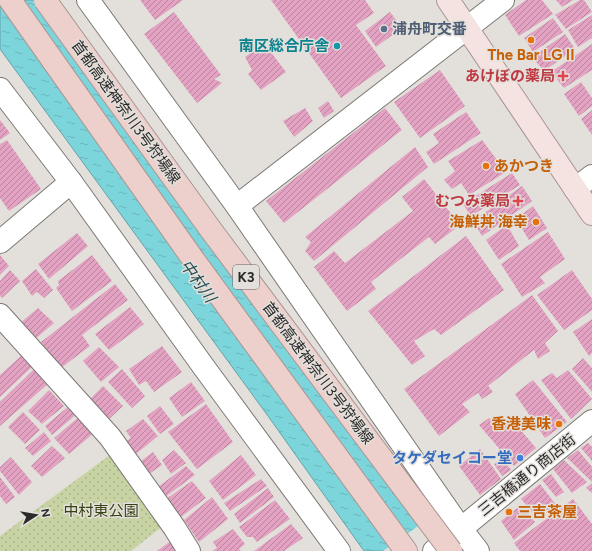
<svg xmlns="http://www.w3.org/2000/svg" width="592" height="551" font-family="Figtree,'Noto Sans JP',sans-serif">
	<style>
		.park { fill: url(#park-dots) }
		.water { fill: url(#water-ripples); stroke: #64a2a6 }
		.pier { fill: #e3e0dc }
		.building { fill: url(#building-hatch) }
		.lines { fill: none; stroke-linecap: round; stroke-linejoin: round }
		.street-casing { stroke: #7c7975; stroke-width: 24 }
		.secondary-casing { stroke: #7c7975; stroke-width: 24 }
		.primary-casing { stroke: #a99693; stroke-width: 24 }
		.highway-casing { stroke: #a99693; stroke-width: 24 }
		.street { stroke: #fff; stroke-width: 22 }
		.secondary { stroke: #fff; stroke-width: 22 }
		.primary { stroke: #f4e3e0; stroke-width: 22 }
		.highway { stroke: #edd0cc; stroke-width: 22 }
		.highway-bridge-casing { stroke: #a99693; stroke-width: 24; stroke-linecap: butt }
		.highway-bridge { stroke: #edd0cc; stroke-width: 22 }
		.service-dot { fill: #5c6f8a; stroke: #e3e0dc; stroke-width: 1.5 }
		.food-dot { fill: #e8710a; stroke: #e3e0dc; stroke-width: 1.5 }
		.culture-dot { fill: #0f9aa8; stroke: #e3e0dc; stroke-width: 1.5 }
		.health-dot { fill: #e0444e; stroke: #e3e0dc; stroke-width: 1.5 }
		.shop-dot { fill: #3f7fe0; stroke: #e3e0dc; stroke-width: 1.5 }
		.labels { text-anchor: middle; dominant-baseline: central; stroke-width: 3; stroke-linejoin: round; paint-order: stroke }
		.shield { fill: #e3e0dc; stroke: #62615f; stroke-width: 1 }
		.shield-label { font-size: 14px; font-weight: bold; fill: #2b2a29 }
		.service-label { font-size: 15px; font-weight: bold; fill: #4e5e75; stroke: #e3e0dc; text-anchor: start }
		.culture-label { font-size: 15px; font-weight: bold; fill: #0d838f; stroke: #e3e0dc; text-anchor: end }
		.food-label { font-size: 15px; font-weight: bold; fill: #c56008; stroke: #e3e0dc; text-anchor: start }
		.health-label { font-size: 15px; font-weight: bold; fill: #be3a42; stroke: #e3e0dc; text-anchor: end }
		.street-label { font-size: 15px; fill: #2b2a29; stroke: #e3e0dc }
		.shop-label { font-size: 15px; font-weight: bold; fill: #366cbe; stroke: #e3e0dc; text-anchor: end }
		.park-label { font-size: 15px; fill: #384112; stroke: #e3e0dc }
		.water-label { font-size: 16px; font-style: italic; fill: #234c50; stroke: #e3e0dc }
	</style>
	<defs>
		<pattern id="park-dots" width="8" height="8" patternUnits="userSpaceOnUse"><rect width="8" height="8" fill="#c7d3a2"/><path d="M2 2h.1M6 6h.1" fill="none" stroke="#abb58c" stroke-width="1.8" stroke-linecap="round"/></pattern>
		<pattern id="water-ripples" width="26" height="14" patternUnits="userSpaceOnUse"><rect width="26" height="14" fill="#7dd5dc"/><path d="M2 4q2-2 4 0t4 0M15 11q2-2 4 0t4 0" fill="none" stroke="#6cb7bd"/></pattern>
		<pattern id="building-hatch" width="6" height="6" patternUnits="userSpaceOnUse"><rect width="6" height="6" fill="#e3a2c1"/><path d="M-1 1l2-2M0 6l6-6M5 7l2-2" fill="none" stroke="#b8849d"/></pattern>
	</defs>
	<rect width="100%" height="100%" fill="#e3e0dc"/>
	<polygon class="park" points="110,455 163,526 131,551 0,551 0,536"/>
	<polygon class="water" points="0,0 53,0 450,551 364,551 268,416 0,49"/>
	<polygon class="pier" points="428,519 452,551 383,551"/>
	<g class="building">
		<polygon points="140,0 183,0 155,20"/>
		<polygon points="271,0 365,0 374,13 356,25 386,66 341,98"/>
		<polygon points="526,0 542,0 553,14 519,36 505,15"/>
		<polygon points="556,0 573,0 562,7"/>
		<polygon points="580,0 584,0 592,12 566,29 555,15"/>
		<polygon points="174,12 221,75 214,79 222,83 197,103 144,34"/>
		<polygon points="390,12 402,28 376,47 365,31"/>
		<polygon points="592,15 592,38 578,47 568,30"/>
		<polygon points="553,18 563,32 533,52 524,38"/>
		<polygon points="565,34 575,49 544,71 532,57"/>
		<polygon points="264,43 286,72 261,90 248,74 252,70 245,57"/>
		<polygon points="592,44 592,70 564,88 551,72"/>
		<polygon points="440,70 465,106 420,138 394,102"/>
		<polygon points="581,82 592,98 592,106 579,116 564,94"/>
		<polygon points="328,101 334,111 324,118 318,108"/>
		<polygon points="305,108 313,121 294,137 283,121"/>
		<polygon points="385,108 402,130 284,223 266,201"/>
		<polygon points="592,110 592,135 581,119"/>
		<polygon points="466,112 481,133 434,164 426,152 439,143 433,134"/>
		<polygon points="0,120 10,133 0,140"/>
		<polygon points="7,140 41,189 9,211 0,198 0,144"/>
		<polygon points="482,140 506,172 469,195 461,183 452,189 444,180 455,171 448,161"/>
		<polygon points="415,147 428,167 314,261 305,251 311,242 305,237"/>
		<polygon points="512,173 520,185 471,216 463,204"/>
		<polygon points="424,179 460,225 435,244 429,237 371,282 376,289 347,311 314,267 334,251 345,263 413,211 402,197"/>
		<polygon points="522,186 532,201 482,236 473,221"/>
		<polygon points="533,206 547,228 529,240 516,219"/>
		<polygon points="507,225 519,246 499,260 486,240"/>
		<polygon points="548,232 565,259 540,277 545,283 522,297 501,264"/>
		<polygon points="77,233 88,246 49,279 38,264"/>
		<polygon points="466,236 504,290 441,335 434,329 414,341 425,356 412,365 368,311"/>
		<polygon points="0,255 9,266 0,275"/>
		<polygon points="92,255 112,281 72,311 56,288 59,285 58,281"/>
		<polygon points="36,269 53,290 44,298 37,292 32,296 22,281"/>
		<polygon points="10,270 20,281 2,298 0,296 0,281"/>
		<polygon points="572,270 592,299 592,310 564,330 537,295"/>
		<polygon points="115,284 128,300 82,335 90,346 61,368 41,342"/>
		<polygon points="532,295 558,331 545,343 550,351 538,359 534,350 488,386 493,392 482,399 478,393 462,404 470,412 439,436 404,389"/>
		<polygon points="130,307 144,324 109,350 95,334"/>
		<polygon points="38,308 54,323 34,340 19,324"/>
		<polygon points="592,319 592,353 589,356 573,332"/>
		<polygon points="162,346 182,372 154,392 146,381 139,385 129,369"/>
		<polygon points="99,347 119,367 101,382 83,361"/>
		<polygon points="23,354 34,365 0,397 0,375"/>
		<polygon points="583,358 592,368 592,392 572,369"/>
		<polygon points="36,367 49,383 0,426 0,402"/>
		<polygon points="122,369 145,396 132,408 108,382"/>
		<polygon points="568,370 592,399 571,419 541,380 552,373 557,378"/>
		<polygon points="533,380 567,422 545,438 515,394"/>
		<polygon points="191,382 205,401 182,417 169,398"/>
		<polygon points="103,386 123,406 107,421 88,401"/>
		<polygon points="49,390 64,406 42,424 28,411"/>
		<polygon points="206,404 233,442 197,469 168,432"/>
		<polygon points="69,406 78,413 52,435 45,426"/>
		<polygon points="160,406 174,424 160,434 147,416"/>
		<polygon points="23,412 40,430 25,444 8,427"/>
		<polygon points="80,416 95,432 69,454 54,438"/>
		<polygon points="489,418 501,428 511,419 536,448 514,466 479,425"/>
		<polygon points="143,419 158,436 136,454 125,442 131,438 126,431"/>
		<polygon points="44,432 51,441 33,456 25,448"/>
		<polygon points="588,443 592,447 592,461 581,448"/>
		<polygon points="52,446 65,458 42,477 31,466"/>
		<polygon points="480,449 501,479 480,495 459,466"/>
		<polygon points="174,450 186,463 171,474 162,460"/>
		<polygon points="578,450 592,467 592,482 567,458"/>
		<polygon points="153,452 162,465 149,474 141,461"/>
		<polygon points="241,455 256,475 223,500 209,481"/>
		<polygon points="11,457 32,482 19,495 0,471 0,467"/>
		<polygon points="502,458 511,470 502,476 494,464"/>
		<polygon points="564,460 587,482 572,493 553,469"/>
		<polygon points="186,466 195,475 165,497 158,487"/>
		<polygon points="551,474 564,492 556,497 542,480"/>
		<polygon points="0,477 15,497 6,504 0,496"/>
		<polygon points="261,479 267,486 230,511 224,503"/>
		<polygon points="192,481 206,498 181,517 166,499"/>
		<polygon points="592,483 592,493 586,488"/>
		<polygon points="540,484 557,506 547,513 540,506 533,513 521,499"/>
		<polygon points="268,488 274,497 240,523 234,514"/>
		<polygon points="212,497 228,519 199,542 184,520"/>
		<polygon points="573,499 592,524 592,551 520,551 514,543"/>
		<polygon points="275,500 290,519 257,542 253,537 247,537 239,527"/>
		<polygon points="521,505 535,522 514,540 501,521"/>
		<polygon points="291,524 303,538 284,551 254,551"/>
		<polygon points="233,529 245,544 239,549 241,551 212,551 217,548 213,542"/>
		<polygon points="175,538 182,551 157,551"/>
	</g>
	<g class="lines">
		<g class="street-casing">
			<g id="street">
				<polyline points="575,189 592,176"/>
				<polyline points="237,206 503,0"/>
				<polyline points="0,242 71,182"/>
				<polyline points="0,315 110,437 174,527 189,551"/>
				<polyline points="461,529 478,551"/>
				<polyline points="434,551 592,421"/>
			</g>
		</g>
		<g class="secondary-casing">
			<g id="secondary">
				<polyline points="88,0 237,206 461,529"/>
				<polyline points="0,89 71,182 203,366 339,551"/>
			</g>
		</g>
		<g class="primary-casing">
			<polyline id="primary" points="448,0 592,214"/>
		</g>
		<g class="highway-casing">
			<polyline id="highway" points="10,0 193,259 406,551"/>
		</g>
		<use href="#street" class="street"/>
		<use href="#secondary" class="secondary"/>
		<use href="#primary" class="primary"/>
		<use href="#highway" class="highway"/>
		<g class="highway-bridge-casing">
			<polyline id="highway-bridge" points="45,0 211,230 451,551"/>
		</g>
		<use href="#highway-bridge" class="highway-bridge"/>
	</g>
	<circle class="service-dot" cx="384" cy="29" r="4"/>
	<g class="food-dot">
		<circle cx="531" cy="40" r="4"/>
		<circle cx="486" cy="166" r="4"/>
		<circle cx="536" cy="222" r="4"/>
		<circle cx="559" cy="424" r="4"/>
		<circle cx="509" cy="512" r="4"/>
	</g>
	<circle class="culture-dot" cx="337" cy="46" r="4"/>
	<g class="health-dot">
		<path d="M561 70h4v4h4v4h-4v4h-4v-4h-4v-4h4z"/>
		<path d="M516 195h4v4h4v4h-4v4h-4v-4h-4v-4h4z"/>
	</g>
	<circle class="shop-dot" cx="520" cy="458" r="4"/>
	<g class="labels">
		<rect class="shield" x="233" y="265" width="26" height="24" rx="3"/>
		<g class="shield-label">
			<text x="246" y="277">K3</text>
		</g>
		<g class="service-label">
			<text x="392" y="29">浦舟町交番</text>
		</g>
		<g class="culture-label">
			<text x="329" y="46">南区総合庁舎</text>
		</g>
		<g class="food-label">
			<text x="531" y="55" text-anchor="middle">The Bar LG II</text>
			<text x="494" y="166">あかつき</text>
			<text x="528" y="222" text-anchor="end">海鮮丼 海幸</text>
			<text x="551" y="424" text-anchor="end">香港美味</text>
			<text x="517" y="512">三吉茶屋</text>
		</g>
		<g class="health-label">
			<text x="555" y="76">あけぼの薬局</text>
			<text x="510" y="201">むつみ薬局</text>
		</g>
		<g class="street-label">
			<text transform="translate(126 112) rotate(54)">首都高速神奈川3号狩場線</text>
			<text transform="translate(318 373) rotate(53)">首都高速神奈川3号狩場線</text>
			<text transform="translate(527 475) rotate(-39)">三吉橋通り商店街</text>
		</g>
		<g class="shop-label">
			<text x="512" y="458">タケダセイコー堂</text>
		</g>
		<g class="park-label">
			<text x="101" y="511">中村東公園</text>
		</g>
		<g class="water-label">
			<text transform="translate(198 281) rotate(54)">中村川</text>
		</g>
	</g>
	<g transform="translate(36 515) rotate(78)" stroke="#e3e0dc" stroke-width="3" paint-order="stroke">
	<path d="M0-3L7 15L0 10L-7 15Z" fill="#2b2a29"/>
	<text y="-6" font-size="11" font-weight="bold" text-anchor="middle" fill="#2b2a29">N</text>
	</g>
</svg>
